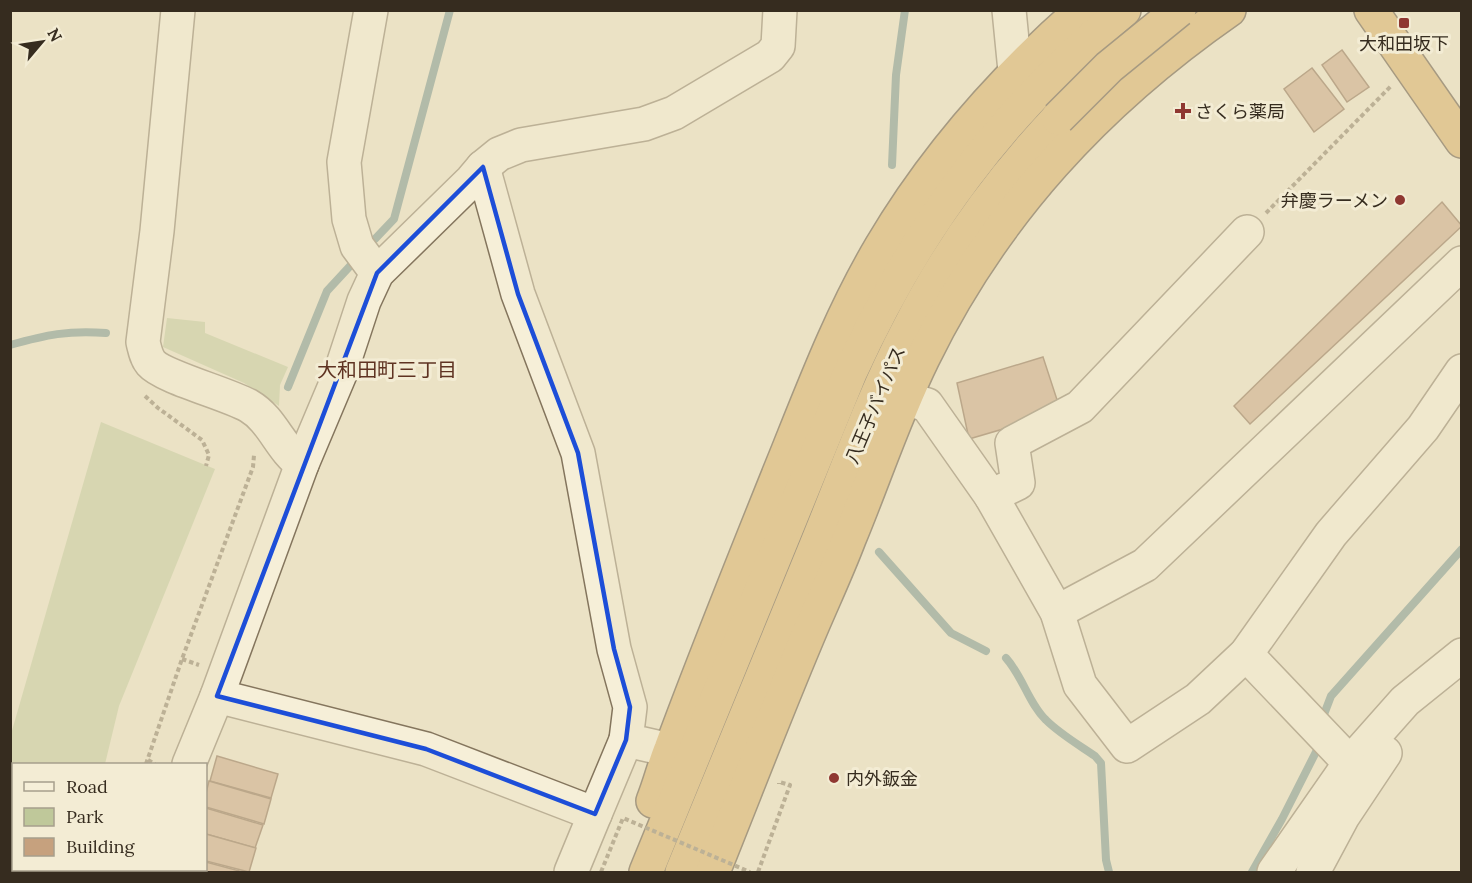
<svg xmlns="http://www.w3.org/2000/svg" width="1472" height="883" font-family="Lora,'Noto Sans JP',serif">
	<style>
		.green { fill: #bfc89a }
		.lines { fill: none; stroke-linecap: round; stroke-linejoin: round }
		.stream { stroke: #6e8c87; stroke-width: 8 }
		.building { fill: #c6a17e; stroke: #826144; stroke-width: 1.5 }
		.minor-casing { stroke: #84755d; stroke-width: 36 }
		.highway-casing { stroke: #534330; stroke-width: 36 }
		.path { stroke: #84755d; stroke-width: 4; stroke-dasharray: 4.5 3; stroke-linecap: butt }
		.minor { stroke: #f6efd8; stroke-width: 33 }
		.highway { stroke: #d4a85c; stroke-width: 33 }
		.highway-bridge-casing { stroke: #534330; stroke-width: 36; stroke-linecap: butt }
		.path-bridge { stroke: #84755d; stroke-width: 4; stroke-dasharray: 4.5 3; stroke-linecap: butt }
		.highway-bridge { stroke: #d4a85c; stroke-width: 33 }
		.marked { fill: none; stroke: #1d4ed8; stroke-width: 4.5; stroke-linejoin: round }
		.poi-dot { fill: #8f3731; stroke: #f3ecd4; stroke-width: 2 }
		.labels { text-anchor: middle; dominant-baseline: central; stroke-width: 6; stroke-linejoin: round; paint-order: stroke }
		.poi-label { font-size: 18px; fill: #362c1f; stroke: #f3ecd4; text-anchor: start }
		.street-label { font-size: 18px; fill: #362c1f; stroke: #f3ecd4 }
		.neighbourhood-label { font-size: 20px; fill: #5f3322; stroke: #f3ecd4 }
	</style>
	<rect width="100%" height="100%" fill="#ebe2c5"/>
	<g class="green">
		<polygon points="167,318 205,322 205,333 288,367 280,385 279,406 244,383 163,347"/>
		<polygon points="101,422 215,469 119,706 105,764 14,764 14,870 79,870 78,872 11,872 11,734"/>
	</g>
	<g class="lines">
		<g class="stream">
			<polyline points="892,165 896,75 905,10"/>
			<polyline points="375,239 394,219 450,10"/>
			<path d="M10 345C46 335 68 330 106 333"/>
			<polyline points="288,387 327,291 351,265"/>
			<polyline points="879,552 951,633 986,651"/>
			<path d="M1006 658C1023 677 1029 704 1046 720 1060 734 1079 745 1095 756L1101 763 1106 860 1109 872"/>
			<polyline points="1323,717 1331,696 1462,549"/>
			<polyline points="1252,872 1282,819 1320,744"/>
		</g>
	</g>
	<g class="building">
		<polygon points="1342,50 1369,87 1347,102 1322,65"/>
		<polygon points="1312,68 1344,109 1314,132 1284,89"/>
		<polygon points="1442,202 1462,226 1250,424 1234,406"/>
		<polygon points="1043,357 1061,412 969,439 957,383"/>
		<polygon points="217,756 278,774 271,798 210,781"/>
		<polygon points="209,781 271,799 264,824 206,807 206,793"/>
		<polygon points="206,808 263,825 255,848 206,834"/>
		<polygon points="206,834 256,848 249,872 206,861"/>
		<polygon points="206,862 243,872 182,872 182,870 206,870"/>
	</g>
	<g class="lines">
		<g class="minor-casing">
			<g id="minor">
				<path d="M178 10 157 231 143 342C145 350 146 357 151 363 163 377 228 394 249 406 273 420 280 449 302 464"/>
				<polyline points="371,10 344,162 349,219 357,246 377,273"/>
				<polyline points="1009,10 1015,71"/>
				<polyline points="483,167 518,294 578,453 614,649 630,707 626,740 670,750"/>
				<polyline points="905,398 927,405 991,496 1057,612 1080,685 1127,746 1198,699 1246,654 1331,534 1423,428 1462,371"/>
				<polyline points="991,496 1018,483 1012,443 1080,407 1247,232"/>
				<polyline points="1057,612 1145,565 1462,263"/>
				<polyline points="1246,654 1350,763"/>
				<polyline points="217,696 426,749 595,814 626,740"/>
				<polyline points="189,764 217,696 302,464 340,374 364,301 377,273 472,180 483,167 499,154 521,145 644,124 674,113 770,56 778,46 780,10"/>
				<polyline points="147,872 148,870"/>
				<polyline points="571,872 595,814"/>
				<polyline points="1274,872 1350,763 1405,701 1462,655"/>
				<polyline points="1313,872 1343,816 1385,753"/>
			</g>
		</g>
		<g class="highway-casing">
			<g id="highway">
				<polyline points="1371,10 1462,141"/>
				<path d="M653 801C660 784 664 766 671 749 708 649 748 550 788 451 816 381 843 311 881 247 934 157 1003 79 1082 10"/>
				<path d="M646 872 850 373C916 228 1001 113 1124 10"/>
				<path d="M682 872C726 766 770 660 813 553 844 478 871 400 909 328 948 251 999 181 1058 118"/>
				<path d="M713 872C746 790 778 706 813 624 825 596 838 568 849 539 874 479 894 417 923 358 994 213 1097 102 1229 10"/>
			</g>
		</g>
		<g class="path">
			<polyline points="1266,213 1391,86"/>
			<polyline points="145,396 158,408 202,440 209,455 206,466"/>
			<polyline points="182,659 199,665"/>
			<polyline points="148,760 155,764"/>
			<polyline points="146,764 182,659 253,467 254,455"/>
			<polyline points="758,872 790,785 779,782 779,784"/>
		</g>
		<use href="#minor" class="minor"/>
		<use href="#highway" class="highway"/>
		<g class="highway-bridge-casing">
			<polyline id="highway-bridge" points="1058,118 1109,67 1179,10"/>
		</g>
		<polyline class="path-bridge" points="601,872 623,818 750,872"/>
		<use href="#highway-bridge" class="highway-bridge"/>
	</g>
	<path d="M0 0H1472V883H0ZM483 167 518 294 578 453 614 649 630 707 626 740 595 814 426 749 217 696 377 273Z" fill="#ebe2c5" fill-opacity=".55" fill-rule="evenodd"/>
	<path class="marked" d="M483 167 518 294 578 453 614 649 630 707 626 740 595 814 426 749 217 696 377 273Z"/>
	<g class="poi-dot">
		<rect x="1398" y="17" width="12" height="12" rx="3"/>
		<path d="M1180 102h6v6h6v6h-6v6h-6v-6h-6v-6h6z"/>
		<circle cx="1400" cy="200" r="6"/>
		<circle cx="834" cy="778" r="6"/>
	</g>
	<g class="labels">
		<g class="poi-label">
			<text x="1404" y="43" text-anchor="middle">大和田坂下</text>
			<text x="1195" y="111">さくら薬局</text>
			<text x="1388" y="200" text-anchor="end">弁慶ラーメン</text>
			<text x="846" y="778">内外鈑金</text>
		</g>
		<g class="street-label">
			<text transform="translate(875 405) rotate(-67)">八王子バイパス</text>
		</g>
		<g class="neighbourhood-label">
			<text x="387" y="369">大和田町三丁目</text>
		</g>
	</g>
	<rect width="1472" height="883" fill="none" stroke="#362c1f" stroke-width="24"/>
	<rect x="12" y="763" width="195" height="108" fill="#f3ecd4" stroke="#a79f8c" stroke-width="1.5"/>
	<rect x="24" y="782" width="30" height="9" fill="#f6efd8" stroke="#a79f8c" stroke-width="1.5"/>
	<text x="66" y="793" font-size="18" fill="#362c1f">Road</text>
	<rect x="24" y="808" width="30" height="18" fill="#bfc89a" stroke="#a79f8c" stroke-width="1.5"/>
	<text x="66" y="823" font-size="18" fill="#362c1f">Park</text>
	<rect x="24" y="838" width="30" height="18" fill="#c6a17e" stroke="#a79f8c" stroke-width="1.5"/>
	<text x="66" y="853" font-size="18" fill="#362c1f">Building</text>
	<g transform="translate(42 42) rotate(61)" stroke="#f3ecd4" stroke-width="4.5" paint-order="stroke">
	<path d="M0-4.5L10 22L0 15L-10 22Z" fill="#362c1f"/>
	<text y="-9" font-size="16" font-weight="bold" text-anchor="middle" fill="#362c1f">N</text>
	</g>
</svg>
